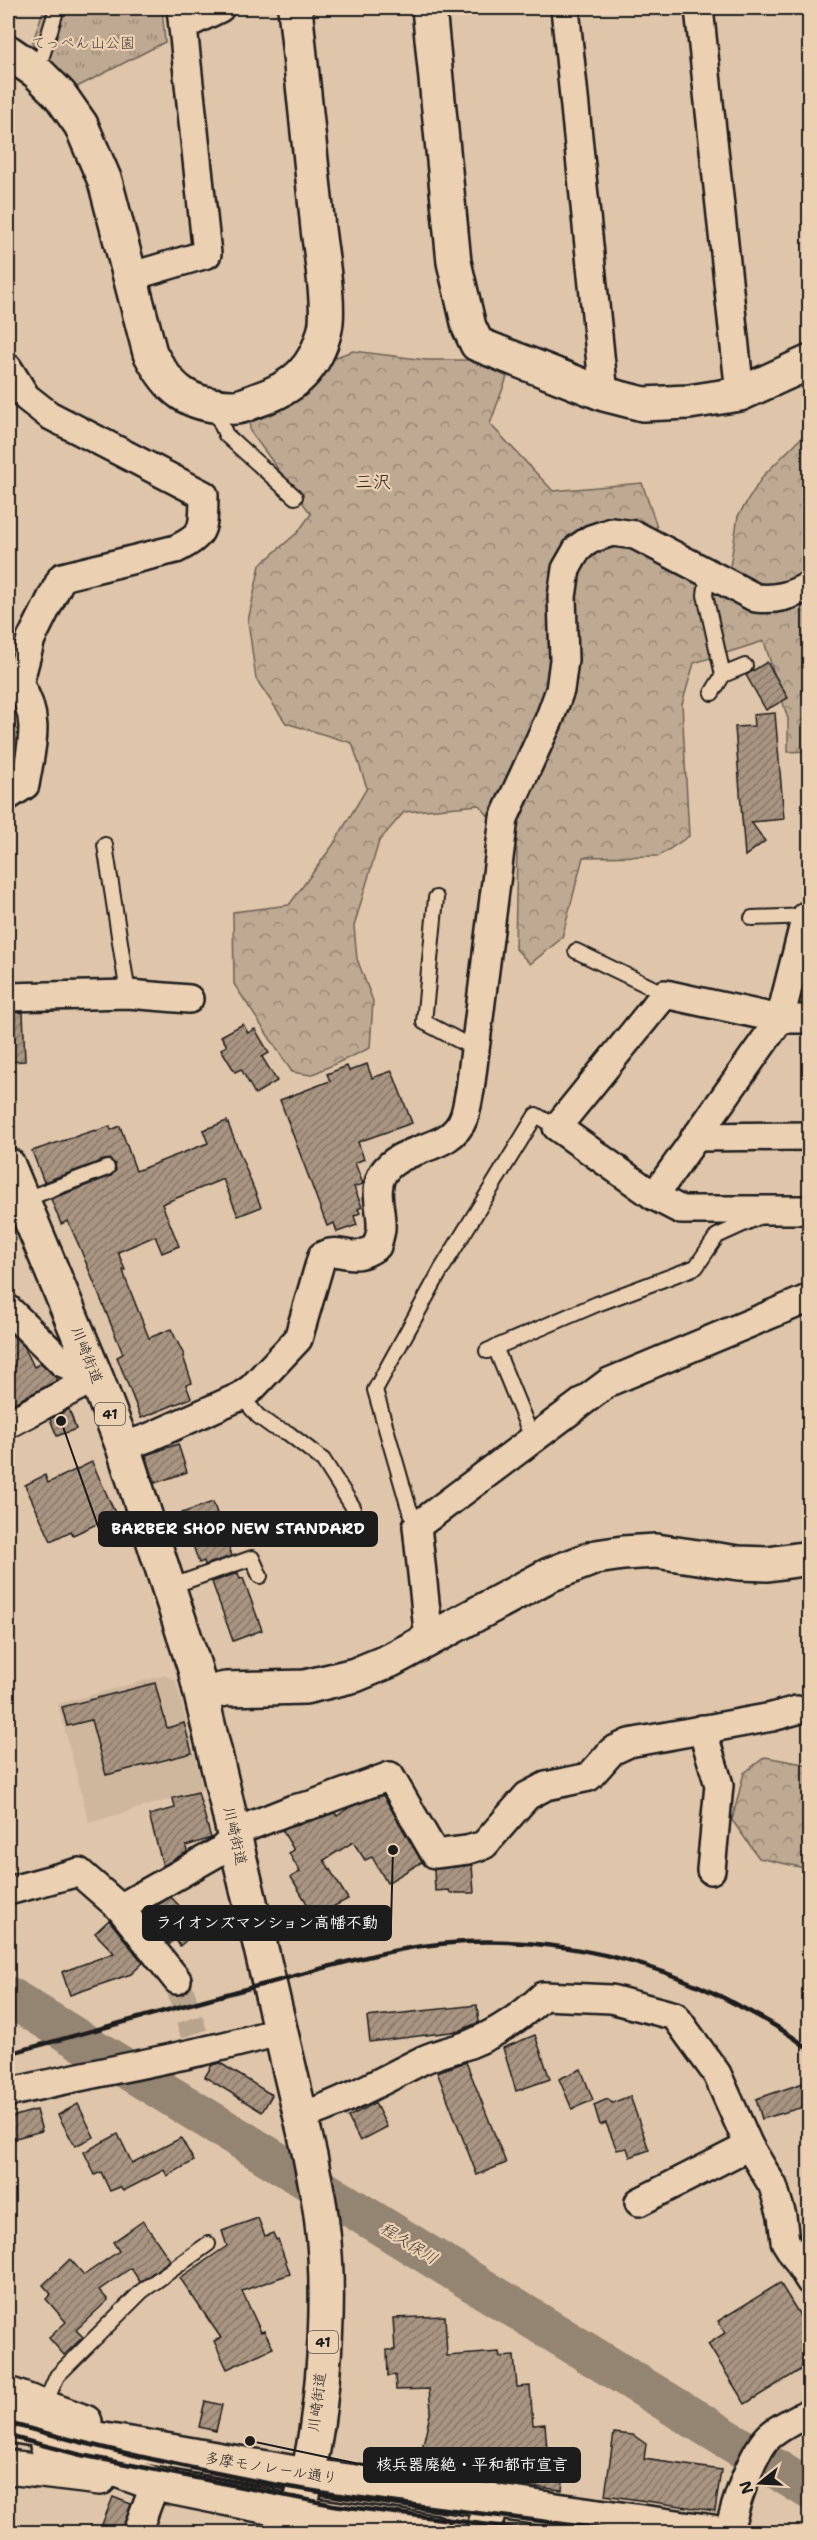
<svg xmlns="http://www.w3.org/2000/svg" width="817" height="2540" font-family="'Shantell Sans','Klee One',sans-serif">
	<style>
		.built { fill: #cfb79d }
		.grass { fill: url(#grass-tufts); stroke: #6d6257; stroke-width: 1.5 }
		.forest { fill: url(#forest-crowns); stroke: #6d6257; stroke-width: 1.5 }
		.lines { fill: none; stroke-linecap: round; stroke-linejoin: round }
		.river { stroke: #948472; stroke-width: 40 }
		.building { fill: url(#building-hatch); stroke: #1c1c1c; stroke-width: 1.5 }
		.minor-tunnel { stroke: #b8a38d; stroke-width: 27; stroke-dasharray: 27 14; stroke-linecap: butt }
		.service-casing { stroke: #1c1c1c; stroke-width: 18 }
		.minor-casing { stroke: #1c1c1c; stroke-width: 32 }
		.tertiary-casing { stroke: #1c1c1c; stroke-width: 38 }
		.secondary-casing { stroke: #1c1c1c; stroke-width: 38 }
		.primary-casing { stroke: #1c1c1c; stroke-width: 38 }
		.service { stroke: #ebd0b2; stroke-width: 14 }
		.minor { stroke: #ebd0b2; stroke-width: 27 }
		.tertiary { stroke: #ebd0b2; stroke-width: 33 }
		.secondary { stroke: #ebd0b2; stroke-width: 33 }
		.primary { stroke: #ebd0b2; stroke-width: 33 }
		.rail { stroke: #1c1c1c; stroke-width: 4.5 }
		.labels { text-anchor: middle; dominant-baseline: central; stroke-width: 4.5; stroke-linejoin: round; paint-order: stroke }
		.shield { fill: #ebd0b2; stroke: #5a5249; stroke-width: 1.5 }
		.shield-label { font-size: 14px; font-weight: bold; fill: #1c1c1c }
		.park-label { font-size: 15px; fill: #443f3a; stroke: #ebd0b2 }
		.street-label { font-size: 15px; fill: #1c1c1c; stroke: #ebd0b2 }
		.water-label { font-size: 16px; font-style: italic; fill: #46403a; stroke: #ebd0b2 }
		.quarter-label { font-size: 18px; fill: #1c1c1c; stroke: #ebd0b2 }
		.leader { fill: none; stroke: #1c1c1c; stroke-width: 2 }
		.callout-dot { fill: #1c1c1c; stroke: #ebd0b2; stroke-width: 2 }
		.callout { fill: #1c1c1c; stroke: #1c1c1c; stroke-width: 2 }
		.callout-label { font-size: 16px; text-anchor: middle; font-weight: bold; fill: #fff }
	</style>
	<defs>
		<pattern id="grass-tufts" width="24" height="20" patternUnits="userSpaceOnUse" patternTransform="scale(1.5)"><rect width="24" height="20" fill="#bea992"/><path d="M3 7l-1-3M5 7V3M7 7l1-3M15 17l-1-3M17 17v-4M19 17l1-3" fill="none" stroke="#9a8976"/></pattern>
		<pattern id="forest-crowns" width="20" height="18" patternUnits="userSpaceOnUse" patternTransform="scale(1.5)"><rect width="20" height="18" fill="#bea992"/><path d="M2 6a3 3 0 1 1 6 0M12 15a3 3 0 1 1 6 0" fill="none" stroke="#9a8976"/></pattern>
		<pattern id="building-hatch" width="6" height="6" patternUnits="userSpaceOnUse" patternTransform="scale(1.5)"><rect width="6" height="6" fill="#a99581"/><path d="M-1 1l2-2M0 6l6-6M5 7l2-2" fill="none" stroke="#897969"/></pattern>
	</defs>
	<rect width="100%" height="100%" fill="#dfc5a9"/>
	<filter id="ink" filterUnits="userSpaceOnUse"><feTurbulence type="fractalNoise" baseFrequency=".0167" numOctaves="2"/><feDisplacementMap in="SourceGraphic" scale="12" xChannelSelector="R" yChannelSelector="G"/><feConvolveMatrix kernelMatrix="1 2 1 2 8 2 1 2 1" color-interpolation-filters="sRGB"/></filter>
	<g filter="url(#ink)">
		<polygon class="built" points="165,1675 176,1681 203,1789 89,1823 58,1704"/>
		<polygon class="grass" points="44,8 162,8 165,42 75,88 32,44"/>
		<g class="forest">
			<polygon points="353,351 426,360 474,360 507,377 490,424 553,491 642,483 656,524 664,567 725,598 738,516 763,476 809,430 810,746 807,751 788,752 788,719 764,641 694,663 682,704 689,836 659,856 583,857 562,938 530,964 515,948 517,849 479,805 404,812 379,841 354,926 357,959 373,1001 370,1048 311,1075 292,1072 234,984 233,912 289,905 333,845 367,788 352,743 286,723 256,679 248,621 260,565 298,532 311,514 250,431 249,387"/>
			<polygon points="765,1757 809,1765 809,1869 759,1858 732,1820 744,1773"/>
		</g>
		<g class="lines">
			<polyline class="river" points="8,1996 810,2490"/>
		</g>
		<g class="building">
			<polygon points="767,662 788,698 766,710 746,675"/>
			<polygon points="775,713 784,819 751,822 765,841 745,856 735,727 754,726 753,715"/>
			<polygon points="23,1012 25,1061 8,1062 8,1013"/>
			<polygon points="243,1024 248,1033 255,1029 269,1053 262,1057 277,1081 255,1094 241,1069 235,1072 221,1049 227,1046 221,1036"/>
			<polygon points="367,1064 372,1078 392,1071 412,1123 358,1142 364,1159 355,1163 363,1184 354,1187 362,1207 358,1209 360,1213 354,1216 357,1225 337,1232 334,1223 327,1226 280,1100 330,1081 327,1074 347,1066 349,1071"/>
			<polygon points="227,1121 261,1207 238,1216 223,1179 162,1204 179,1246 162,1253 155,1236 118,1252 125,1270 123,1270 126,1280 149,1338 171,1329 184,1355 183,1356 192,1383 186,1385 191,1398 141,1418 117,1357 123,1354 80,1248 68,1221 61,1224 51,1199 111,1176 116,1170 115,1164 109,1159 104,1160 44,1182 32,1151 95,1130 96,1131 110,1126 111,1130 120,1126 136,1171 208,1143 203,1130"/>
			<polygon points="8,1331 24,1346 34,1367 41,1363 58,1380 8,1406"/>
			<polygon points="69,1409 76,1429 57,1436 50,1419"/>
			<polygon points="178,1444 187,1472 155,1483 146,1455"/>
			<polygon points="92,1462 116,1515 73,1535 71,1531 51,1541 25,1485 45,1475 48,1483"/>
			<polygon points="213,1502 232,1556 205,1565 204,1561 199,1563 182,1513"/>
			<polygon points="238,1573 240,1579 243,1578 262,1630 233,1641 212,1582"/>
			<polygon points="155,1683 167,1728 184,1723 192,1753 106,1775 91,1720 67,1726 62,1707"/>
			<polygon points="198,1792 211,1838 186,1846 187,1852 163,1866 149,1815 175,1808 173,1798"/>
			<polygon points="383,1795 422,1862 387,1883 372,1857 365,1860 353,1842 324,1860 348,1899 327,1910 319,1907 312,1912 291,1877 300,1872 289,1853 294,1850 282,1830 335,1813 337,1816 350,1807"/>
			<polygon points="472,1865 474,1893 450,1893 449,1890 435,1891 434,1869"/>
			<polygon points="171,1897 200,1928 180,1946 175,1939 170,1944 144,1913"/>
			<polygon points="109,1920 143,1963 131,1974 70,1995 62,1972 114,1953 95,1933"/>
			<polygon points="477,2005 479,2022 459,2031 370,2042 367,2017"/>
			<polygon points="535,2035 550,2079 516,2091 503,2048"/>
			<polygon points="466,2062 506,2163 477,2175 437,2072"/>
			<polygon points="220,2063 272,2095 262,2112 205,2077 212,2065"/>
			<polygon points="581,2069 593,2100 572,2109 559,2079"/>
			<polygon points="806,2082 810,2094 810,2105 762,2119 756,2099"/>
			<polygon points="630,2096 649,2150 630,2157 627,2148 617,2150 606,2123 600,2125 594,2105 608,2099 612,2103"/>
			<polygon points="375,2103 387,2127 360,2141 348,2117"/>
			<polygon points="78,2104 94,2137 75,2146 58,2115"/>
			<polygon points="36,2110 42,2131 8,2140 8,2118"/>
			<polygon points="118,2134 132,2163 181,2138 194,2161 167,2176 164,2170 123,2191 120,2187 110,2191 101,2172 95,2175 84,2152"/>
			<polygon points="258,2218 265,2236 273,2233 276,2240 278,2239 290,2274 242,2291 261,2332 264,2331 273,2348 227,2369 214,2341 221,2338 180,2278 227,2246 222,2231"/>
			<polygon points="143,2221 170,2260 140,2282 131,2268 99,2290 108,2300 76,2330 83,2337 64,2355 49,2338 66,2322 46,2299 51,2294 43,2285 70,2259 84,2275 119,2251 113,2242"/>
			<polygon points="780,2283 810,2332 810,2364 745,2404 708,2344 725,2333 718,2321"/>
			<polygon points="445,2316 447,2356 499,2352 500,2357 514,2356 517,2387 530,2386 533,2425 545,2424 548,2463 564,2472 562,2490 518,2485 419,2462 431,2410 429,2389 396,2390 395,2375 388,2376 387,2350 395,2350 393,2318"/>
			<polygon points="205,2401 222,2405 216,2431 199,2427"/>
			<polygon points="614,2433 633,2435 646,2444 644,2459 721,2470 715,2511 605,2495"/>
			<polygon points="113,2497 131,2504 122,2532 99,2532"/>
		</g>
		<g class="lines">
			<polyline class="minor-tunnel" points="177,1980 194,2034"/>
			<g class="service-casing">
				<g id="service">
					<polyline points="37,72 57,8"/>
					<polyline points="214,408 226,435 295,497"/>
					<polyline points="708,573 705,595 723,675"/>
					<polyline points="712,693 723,675 745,666"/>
					<polyline points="105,845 128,994"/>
					<polyline points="436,898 424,1022 475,1049"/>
					<polyline points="752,918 810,916"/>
					<polyline points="576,951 665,994"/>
					<polyline points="23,1200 107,1168"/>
					<polyline points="495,1347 533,1440"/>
					<polyline points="487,1351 597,1304 696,1267 717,1236 761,1216"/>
					<polyline points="241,1396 258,1416 273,1427 288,1433 323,1460 353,1507"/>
					<polyline points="417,1526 408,1505 375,1390 441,1270 536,1115 557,1127"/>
					<polyline points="169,1587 252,1558 260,1576"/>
					<polyline points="44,2406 57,2376 142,2291 208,2244"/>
				</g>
			</g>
			<g class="minor-casing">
				<g id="minor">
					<polyline points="565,8 604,394"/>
					<polyline points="699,8 740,394"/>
					<polyline points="183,26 220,8"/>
					<polyline points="129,277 207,254 181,8"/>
					<path d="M8 368 26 397 49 415 204 495C203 527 207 534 176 549L62 577 31 639 19 684H8"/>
					<path d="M8 796 25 785C31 747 42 719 19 684"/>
					<polyline points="8,997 128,994 189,999"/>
					<polyline points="810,1019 780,1019 665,994 557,1127 654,1196 681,1210 810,1210"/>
					<polyline points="695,1137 810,1136"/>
					<polyline points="654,1196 780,1019 806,916"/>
					<polyline points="8,1309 63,1363 96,1377"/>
					<polyline points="8,1424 96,1377"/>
					<path d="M123 1447 150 1437 241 1396 252 1388 298 1339 322 1256C343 1245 350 1266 377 1246 378 1240 381 1234 381 1228 382 1210 373 1189 383 1173 402 1144 451 1153 464 1117 467 1109 468 1099 470 1090L504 818 549 720 560 690 564 660 562 597 566 569 578 548 591 539 612 532 635 535 756 598C777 600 791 596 810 585"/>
					<polyline points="429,1640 417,1526 609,1382 810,1298"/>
					<polyline points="702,1729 719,1785 711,1870"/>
					<polyline points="8,1891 79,1872 120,1908 177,1980"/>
					<polyline points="120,1908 220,1851 245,1828 293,1809 311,1805 390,1776 435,1854 467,1850 484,1845 527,1796 546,1786 589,1777 612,1751 629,1743 772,1717 797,1710"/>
					<path d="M8 2093C98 2071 191 2057 281 2031"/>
					<path d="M302 2116C344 2102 383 2080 423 2060 438 2053 455 2050 470 2044 497 2033 522 2016 543 1996L611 1999 675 2016 717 2074 749 2146 773 2186 782 2216 785 2241 810 2281"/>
					<polyline points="639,2202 749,2146"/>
					<polyline points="137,2532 155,2484"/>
					<path d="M729 2532C734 2508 752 2449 772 2434 783 2425 797 2419 810 2412"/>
				</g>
			</g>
			<g class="tertiary-casing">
				<g id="tertiary">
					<polyline points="429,8 454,262 469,327 477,344 604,394 643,404 689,402 740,394 810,362"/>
					<path d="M8 52 37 72 60 95 81 125 105 181 150 353C170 391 188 405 231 407 240 408 249 403 257 400 294 388 316 368 325 329 330 306 321 254 318 229 311 155 303 81 295 8"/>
					<polyline points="202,1694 226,1689 305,1687 355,1675 391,1660 549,1575 596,1557 623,1553 656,1551 739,1563 768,1564 810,1558"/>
					<polyline points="483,2532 492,2500"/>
				</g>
			</g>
			<g class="secondary-casing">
				<g id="secondary">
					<polyline points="8,2394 85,2422"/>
					<polyline points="8,2425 142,2446 306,2475 713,2532"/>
					<polyline points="47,2445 155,2484 298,2513 434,2532"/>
					<polyline points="8,2467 100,2478"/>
				</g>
			</g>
			<g class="primary-casing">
				<path id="primary" d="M8 1165 96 1377 123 1447 195 1669 310 2156C314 2178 320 2201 322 2224 333 2306 322 2457 290 2532"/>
			</g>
			<use href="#service" class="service"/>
			<use href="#minor" class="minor"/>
			<use href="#tertiary" class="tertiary"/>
			<use href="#secondary" class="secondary"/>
			<use href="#primary" class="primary"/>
			<g class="rail">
				<path d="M8 2054C92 2031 177 2007 261 1985 307 1973 352 1959 398 1950 505 1929 623 1948 720 1996 751 2012 783 2028 810 2050"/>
				<path d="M8 2423C114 2452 223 2477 332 2494 428 2508 525 2518 621 2532"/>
				<polyline points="8,2436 81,2455 333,2505 545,2532"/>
			</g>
		</g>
	</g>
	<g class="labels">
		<g class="shield">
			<rect x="95" y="1403" width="30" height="22" rx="4.5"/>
			<rect x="308" y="2331" width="30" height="22" rx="4.5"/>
		</g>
		<g class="shield-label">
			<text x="110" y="1414">41</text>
			<text x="323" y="2342">41</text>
		</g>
		<g class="park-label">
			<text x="83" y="43">てっぺん山公園</text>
		</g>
		<g class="street-label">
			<text transform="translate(87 1355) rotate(68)">川崎街道</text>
			<text transform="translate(235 1836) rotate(77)">川崎街道</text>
			<text transform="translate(317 2402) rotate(-83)">川崎街道</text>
			<text transform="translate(271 2468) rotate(9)">多摩モノレール通り</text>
		</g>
		<g class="water-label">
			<text transform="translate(409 2243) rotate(32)">程久保川</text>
		</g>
		<g class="quarter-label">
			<text x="373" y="482">三沢</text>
		</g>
	</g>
	<path class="leader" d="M61 1421L99 1529M393 1850L391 1923M250 2441L364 2465"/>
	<g class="callout-dot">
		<circle cx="61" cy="1421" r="6"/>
		<circle cx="393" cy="1850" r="6"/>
		<circle cx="250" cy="2441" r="6"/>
	</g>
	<g class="callout">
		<rect x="99" y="1512" width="278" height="34" rx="6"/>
		<rect x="143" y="1906" width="248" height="34" rx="6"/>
		<rect x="364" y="2448" width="216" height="34" rx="6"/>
	</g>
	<g class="callout-label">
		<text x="238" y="1534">BARBER SHOP NEW STANDARD</text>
		<text x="267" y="1928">ライオンズマンション高幡不動</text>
		<text x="472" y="2470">核兵器廃絶・平和都市宣言</text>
	</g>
	<rect width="817" height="2540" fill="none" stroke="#ebd0b2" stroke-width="30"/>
	<rect x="15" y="15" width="787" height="2510" fill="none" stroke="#1c1c1c" stroke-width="2" filter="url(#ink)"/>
	<g transform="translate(760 2483) rotate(252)" stroke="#ebd0b2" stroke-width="4.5" paint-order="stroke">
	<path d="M0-4.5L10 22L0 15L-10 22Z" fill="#1c1c1c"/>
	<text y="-9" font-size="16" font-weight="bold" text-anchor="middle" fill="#1c1c1c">N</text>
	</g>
</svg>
